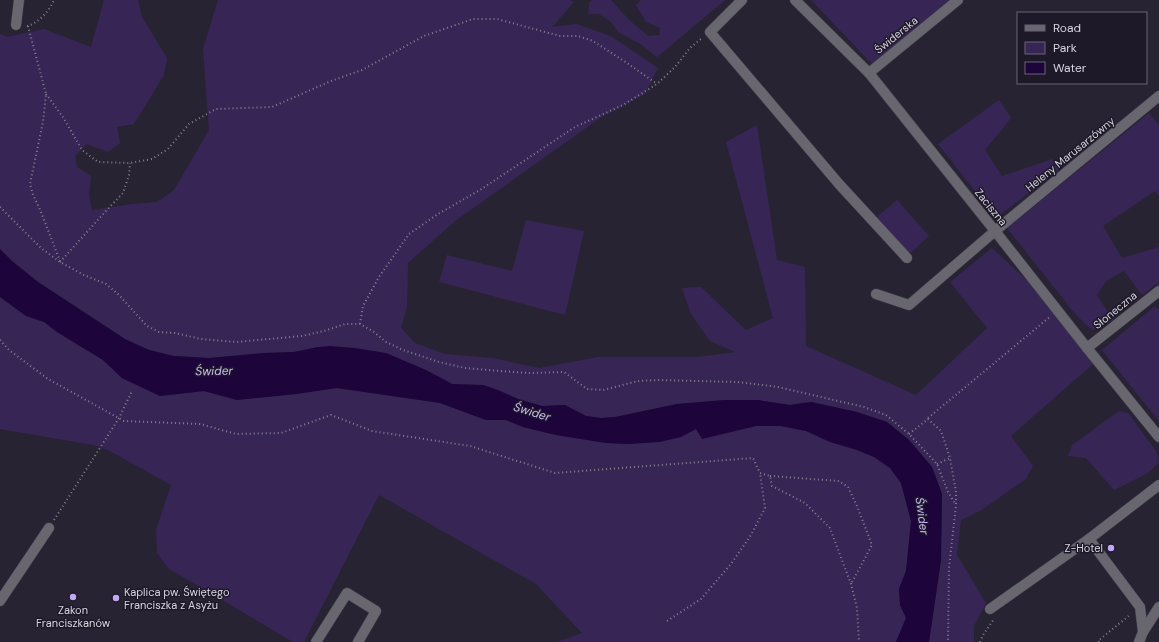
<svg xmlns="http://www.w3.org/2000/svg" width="1159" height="642" font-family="'DM Sans',sans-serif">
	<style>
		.green { fill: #372655 }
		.water { fill: #1d043b }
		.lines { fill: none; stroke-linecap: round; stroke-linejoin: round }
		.minor-casing { stroke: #443f4f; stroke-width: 11 }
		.path { stroke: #84808e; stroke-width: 2; stroke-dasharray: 1 3; stroke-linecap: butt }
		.minor { stroke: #68666e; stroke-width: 10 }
		.poi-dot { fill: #c0a8f4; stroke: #1e1929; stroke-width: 1.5 }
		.labels { text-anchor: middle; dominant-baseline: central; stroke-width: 3; stroke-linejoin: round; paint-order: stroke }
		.street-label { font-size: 11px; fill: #d8d5e0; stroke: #1e1929 }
		.poi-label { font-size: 11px; fill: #d8d5e0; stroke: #1e1929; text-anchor: end }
		.water-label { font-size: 12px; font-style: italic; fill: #ccb9f9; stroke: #1e1929 }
	</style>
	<rect width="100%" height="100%" fill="#282333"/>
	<g class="green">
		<polygon points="104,0 138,0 142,17 167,58 164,75 134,124 117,127 120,143 108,152 87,144 75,156 77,167 91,176 89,195 92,210 133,204 157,202 174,190 209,130 203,49 218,0 571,0 574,2 552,27 576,24 611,36 658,68 645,94 600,118 455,221 408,263 407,307 401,328 415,343 445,354 492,358 539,368 598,357 698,357 735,352 710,341 691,314 682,288 701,287 746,330 773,318 726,142 757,125 777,260 805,267 806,346 916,395 987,328 950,282 992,248 1031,284 1093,364 1011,436 1033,466 1026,479 980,511 961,520 957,555 986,603 974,626 974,642 929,642 941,560 942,494 932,467 909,440 887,422 857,412 811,402 790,405 758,400 725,400 677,404 615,417 601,418 586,416 565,405 542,406 518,399 498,390 483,385 452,384 426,370 318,347 294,352 264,353 209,358 174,356 149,350 125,339 38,282 12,261 0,249 0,34 7,37 44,29 91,47"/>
		<polygon points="592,0 611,0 629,20 648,36 659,35 660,28 646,22 636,5 641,0 725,0 657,57 642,45 618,32 611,22 599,14 588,14 589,3"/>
		<polygon points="811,0 951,0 872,64"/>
		<polygon points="999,100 1011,118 985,150 1002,176 1052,159 1061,168 996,218 938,144"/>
		<polygon points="1149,113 1159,125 1159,196 1155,191 1103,226 1122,258 1159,247 1159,282 1142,295 1124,271 1106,281 1097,295 1113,320 1093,330 1086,325 1072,310 1007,228"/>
		<polygon points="897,200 929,236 909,254 877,217"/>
		<polygon points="526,220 584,231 565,315 439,282 447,255 512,271"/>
		<polygon points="0,297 26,316 44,322 57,332 103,360 122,378 160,396 204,391 237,400 296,394 336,388 440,403 486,420 506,420 523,427 556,435 606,443 628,444 659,442 681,437 696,429 731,431 756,426 781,426 806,431 830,442 857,450 874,457 890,468 901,483 911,521 906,571 899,589 900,605 906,618 896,642 557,642 582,633 536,584 379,495 304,642 293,642 168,568 157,553 156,530 171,485 110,451 94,445 0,429"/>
		<polygon points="1155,306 1159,310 1159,421 1102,350"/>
		<polygon points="1119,411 1128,413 1156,451 1159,462 1148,473 1114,490 1086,458 1068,456 1072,445"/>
	</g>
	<polygon class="water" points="0,249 12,261 38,282 125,339 149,350 174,356 209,358 264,353 294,352 318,347 330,346 355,348 386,353 426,370 452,384 483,385 498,390 518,399 542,406 565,405 586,416 601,418 615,417 677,404 725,400 758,400 790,405 811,402 857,412 887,422 909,440 932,467 942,494 941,560 929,642 896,642 906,618 900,605 899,589 906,571 911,521 901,483 890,468 874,457 857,450 830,442 806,431 781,426 756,426 702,439 696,429 681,437 659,442 628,444 606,443 556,435 523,427 506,420 486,420 440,403 337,388 296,394 237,400 204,391 160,396 122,378 103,360 57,332 44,322 26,316 0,297"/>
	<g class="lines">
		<g class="minor-casing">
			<g id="minor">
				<polyline points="742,0 710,32 839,184 907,258"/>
				<polyline points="795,0 869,73 995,231 1087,348 1159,437"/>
				<polyline points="16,25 19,0"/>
				<polyline points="869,73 958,0"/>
				<polyline points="876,294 909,305 995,231 1159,96"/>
				<polyline points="1087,348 1159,291"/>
				<polyline points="1089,539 1140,607 1143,632 1139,642"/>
				<polyline points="0,601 49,528"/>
				<polyline points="990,609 1089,539 1159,485"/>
				<polyline points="1143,632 1159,607"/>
				<polyline points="316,642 347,593 376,611 358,642"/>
			</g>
		</g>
		<g class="path">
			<path d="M27 26C39 23 49 11 54 0"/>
			<polyline points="28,26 46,94 43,122 30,184 33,195 39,207 60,261"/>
			<polyline points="46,94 63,117 82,150 98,162 130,163 152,159 168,149 189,124 216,109 272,107 331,81 362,70 424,36 473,19 497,19 560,36 578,36 593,41 627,63 657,84"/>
			<polyline points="0,207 41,248 60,262 84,275 106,284 118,294 147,326 159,332 175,333 201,339 236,342 302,336 324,331 345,324 360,324 374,332 386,342 403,350 439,362 465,368 500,371 529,373 564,372 587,389 603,390 638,381 658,380 738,382 778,387 864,407 886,415 909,434 937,464 948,492 956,505"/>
			<polyline points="60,262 105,212 123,193 129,175 130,163"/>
			<polyline points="360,324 363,306 379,277 409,234 438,214 480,190 575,127 623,105 657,84 675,67 690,48 702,38"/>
			<polyline points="0,340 9,350 48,379 124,421 200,424 236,434 281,433 331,415 372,431 470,446 555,473 753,458 760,473 770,476 772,486 805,503 830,528 851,584 857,608 859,642"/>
			<polyline points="928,418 1051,316"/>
			<polyline points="909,434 928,419 941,431 950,458 956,492 956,505 949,568 948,642"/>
			<polyline points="937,464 950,458"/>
			<polyline points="770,476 839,481 848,487 857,506 872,545 851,584"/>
			<polyline points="54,520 119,418 132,391"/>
			<polyline points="667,621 701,599 731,564 751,535 765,508 760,473"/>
			<polyline points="980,642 983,635 994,619"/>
			<polyline points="1099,642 1098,641 1131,614"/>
		</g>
		<use href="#minor" class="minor"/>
	</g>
	<g class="poi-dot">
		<circle cx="1111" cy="548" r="4"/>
		<circle cx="73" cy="597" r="4"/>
		<circle cx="116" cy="598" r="4"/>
	</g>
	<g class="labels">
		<g class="street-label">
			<text transform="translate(896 35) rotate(-39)">Świderska</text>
			<text transform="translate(1070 154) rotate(-39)">Heleny Marusarzówny</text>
			<text transform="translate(991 207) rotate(51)">Zaciszna</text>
			<text transform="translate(1115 310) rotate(-39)">Słoneczna</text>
		</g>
		<g class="poi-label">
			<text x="1103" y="548">Z-Hotel</text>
			<text x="124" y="592" text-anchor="start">Kaplica pw. Świętego<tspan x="124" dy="13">Franciszka z Asyżu</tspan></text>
			<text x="73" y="610" text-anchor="middle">Zakon<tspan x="73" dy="13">Franciszkanów</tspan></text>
		</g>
		<g class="water-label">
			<text transform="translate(214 371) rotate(-1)">Świder</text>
			<text transform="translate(532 412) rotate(17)">Świder</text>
			<text transform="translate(922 516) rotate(82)">Świder</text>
		</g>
	</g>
	<rect x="1017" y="12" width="130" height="72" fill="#1e1929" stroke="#686472"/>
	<rect x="1025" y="25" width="20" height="6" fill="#68666e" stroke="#686472"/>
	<text x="1053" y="32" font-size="12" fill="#d8d5e0">Road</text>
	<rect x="1025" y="42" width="20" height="12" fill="#372655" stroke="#686472"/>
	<text x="1053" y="52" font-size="12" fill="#d8d5e0">Park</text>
	<rect x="1025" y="62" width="20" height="12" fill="#1d043b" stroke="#686472"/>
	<text x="1053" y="72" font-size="12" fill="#d8d5e0">Water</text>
</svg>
